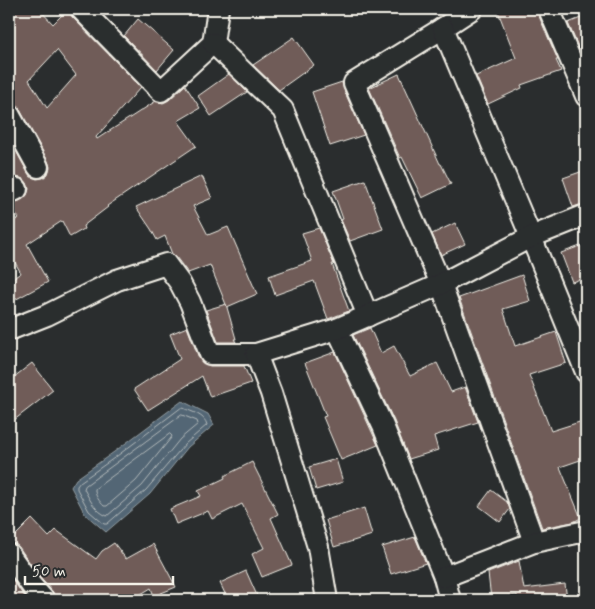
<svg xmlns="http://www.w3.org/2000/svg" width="595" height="609" font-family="Mynerve,sans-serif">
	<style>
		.water { fill: #526675; stroke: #939ea3 }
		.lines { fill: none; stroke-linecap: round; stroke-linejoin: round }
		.shore { stroke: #b3b9ba; stroke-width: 1 }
		.building { fill: #6f5c59; stroke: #f4f1e8; fill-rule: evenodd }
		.street-casing { stroke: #f4f1e8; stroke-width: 24 }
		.street { stroke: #2a2d2e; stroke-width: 20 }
	</style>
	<rect width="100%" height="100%" fill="#2a2d2e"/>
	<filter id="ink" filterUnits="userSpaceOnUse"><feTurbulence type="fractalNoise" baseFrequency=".02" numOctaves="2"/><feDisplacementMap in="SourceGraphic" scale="10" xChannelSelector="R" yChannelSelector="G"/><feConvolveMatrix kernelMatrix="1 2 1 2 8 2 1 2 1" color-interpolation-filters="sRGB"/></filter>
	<g filter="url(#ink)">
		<polygon class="water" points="182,401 208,414 214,425 188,447 150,494 106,532 85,514 71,487 76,479 114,452"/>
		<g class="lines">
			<g class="shore">
				<path d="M181 408H183C192 412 205 415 207 425L185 444 146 490 107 524H104L89 511 77 489V486L80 482 117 456Z"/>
				<path d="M182 415 197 421 198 424 180 439 142 486 107 516C95 511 90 500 84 489L85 486Z"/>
				<path d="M170 434 172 436 171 438 136 481 107 506H104C100 502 94 495 95 489Z"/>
			</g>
		</g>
		<g class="building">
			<path d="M9 9H39L53 24 68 9H69L70 12 72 17 141 87 96 137 97 139 156 101 163 103 169 100 185 85 200 108 178 121 196 146 107 206 108 207 83 226 84 229 70 237 62 221 27 244 48 282 9 303V284L15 281 13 278 21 273 9 252V224L19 218 9 205 14 204 23 199 27 195 29 189 27 183 23 179 17 177 9 180V138L28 173 31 177 37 179 43 178 48 174 50 167 48 161 19 108 15 104 9 102ZM57 50 76 75 47 108 29 80Z"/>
			<polygon points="497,9 537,9 538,14 558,60 556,60 561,71 521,85 522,88 488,104 476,76 516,58"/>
			<polygon points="586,16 586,49 580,51 568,23"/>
			<polygon points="138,19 174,50 157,70 124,36"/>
			<polygon points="294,37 314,65 279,90 253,65"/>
			<polygon points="229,74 247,92 211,116 198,96"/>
			<polygon points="399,74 440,164 441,164 451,184 422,198 402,157 400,158 369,88"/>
			<polygon points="342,82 343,88 364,135 330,146 312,92"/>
			<polygon points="586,170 586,203 573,207 563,178"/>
			<polygon points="202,176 212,198 193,206 208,235 228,227 257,294 227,307 210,265 188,273 176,257 172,254 165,236 157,240 151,229 136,207"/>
			<polygon points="365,180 383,229 350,241 341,220 343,219 333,191"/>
			<polygon points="455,223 465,244 441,255 432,234"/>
			<polygon points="319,228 334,264 332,264 349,311 328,319 314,281 275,295 269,276 312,261 302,233"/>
			<polygon points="586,244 586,277 572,282 561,253"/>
			<polygon points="522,275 530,301 503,309 515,346 556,332 566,363 529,375 551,431 586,420 586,458 560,467 581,518 573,522 542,528 459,298"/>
			<polygon points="226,304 236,339 234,339 236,342 218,342 206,310"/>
			<polygon points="187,327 199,358 203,363 210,366 244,366 251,383 210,397 202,376 148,410 134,389 180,359 170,334"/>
			<polygon points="370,328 381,353 394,346 410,376 437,363 451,392 465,387 478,422 434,436 438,450 409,459 394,421 353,335"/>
			<polygon points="335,352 378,445 341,460 323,417 326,416 305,363"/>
			<polygon points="32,363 53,390 9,424 9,381"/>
			<polygon points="336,459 343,482 316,490 309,467"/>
			<polygon points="252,462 278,514 271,518 292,565 262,577 252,554 264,548 242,504 212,519 208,511 176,524 170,509 201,496 198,491 225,478 224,476"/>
			<polygon points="491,490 507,502 510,509 500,522 479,506"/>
			<polygon points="364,508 372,535 334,547 326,520"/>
			<polygon points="32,519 49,537 56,530 96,559 102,551 114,543 126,559 153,544 176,587 154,596 151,588 131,600 56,600 53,592 40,578 19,547 14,543 9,542"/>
			<polygon points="415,537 426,563 391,574 382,547"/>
			<polygon points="519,561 524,589 565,584 567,600 517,600 517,595 491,599 488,573"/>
			<polygon points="246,571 259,600 228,600 220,583"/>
			<polygon points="9,574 21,592 28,600 9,600"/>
		</g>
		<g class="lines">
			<g class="street-casing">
				<g id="street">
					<polyline points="81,9 161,91 213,43 218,9"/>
					<polyline points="472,9 443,28 354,83 441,284 534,542"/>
					<polyline points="549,9 586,96"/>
					<polyline points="443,28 531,237 586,372"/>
					<polyline points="213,43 283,110 368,316"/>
					<polyline points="9,114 38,167"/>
					<polyline points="9,193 17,189"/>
					<polyline points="337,329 383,426 444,577 450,600"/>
					<polyline points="9,330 47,315 117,280 166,264 180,283 190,302 210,354 256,354"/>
					<polyline points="9,554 31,585 44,600"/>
					<polyline points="444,577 534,542 586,531"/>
					<polyline points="327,600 318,547 271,393 256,354 337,329 441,284 531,237 586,215"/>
				</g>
			</g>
			<use href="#street" class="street"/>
		</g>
	</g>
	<rect width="595" height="609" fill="none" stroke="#2a2d2e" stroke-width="30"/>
	<rect x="15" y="15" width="565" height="579" fill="none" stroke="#f4f1e8" stroke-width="2" filter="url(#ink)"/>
	<path d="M25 576v8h148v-8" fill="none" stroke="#f4f1e8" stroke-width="2.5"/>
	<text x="32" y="576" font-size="15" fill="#f4f1e8" stroke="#2a2d2e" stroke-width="4" paint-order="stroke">50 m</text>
</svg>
